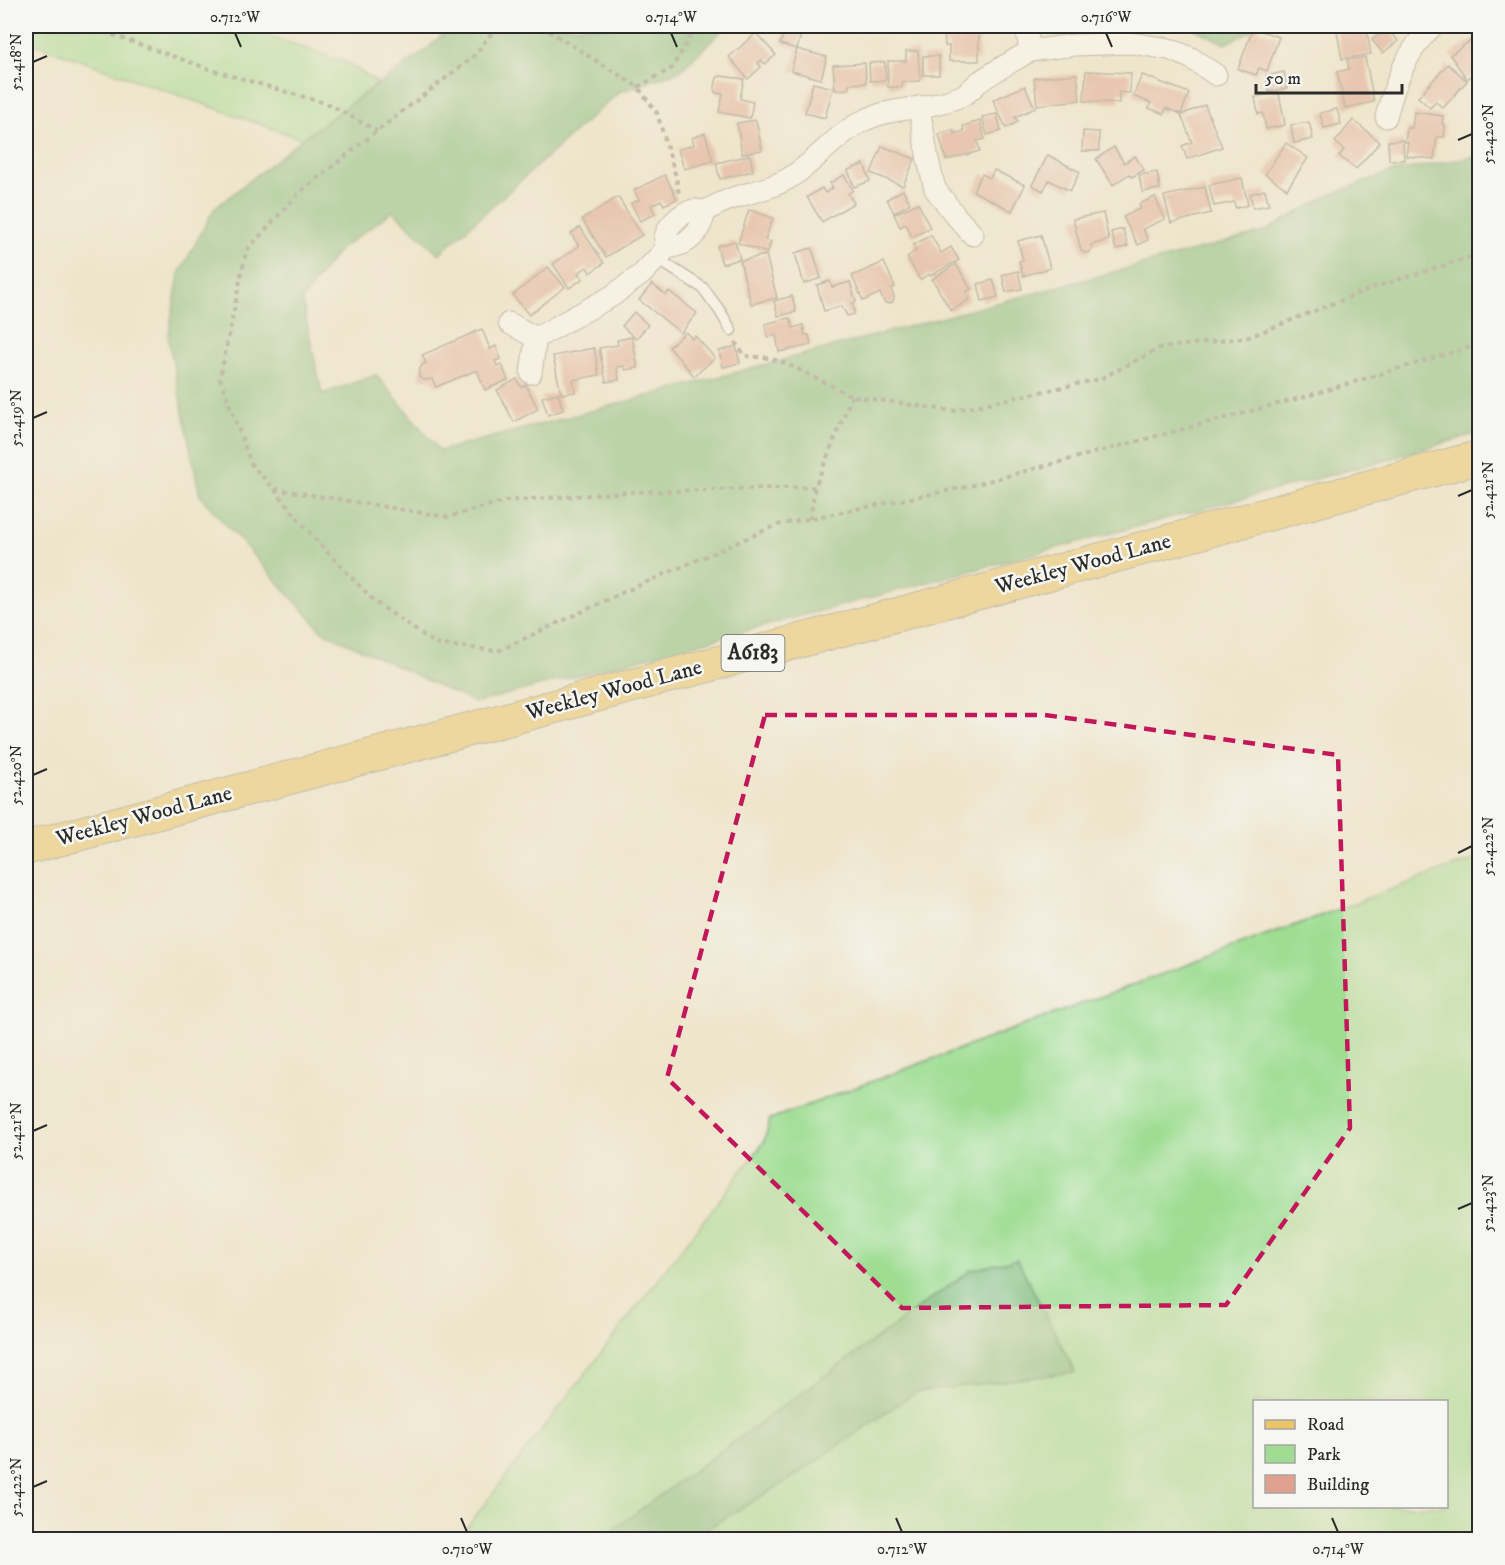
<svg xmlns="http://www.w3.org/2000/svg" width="1505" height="1565" font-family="'IM FELL DW Pica',serif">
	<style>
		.green { fill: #9edd92; stroke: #64845e; stroke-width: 1.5; fill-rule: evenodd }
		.forest { fill: #7ebc7c; stroke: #547454; stroke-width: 1.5 }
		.building { fill: #e1a18f }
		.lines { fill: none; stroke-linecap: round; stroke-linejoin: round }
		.lane-casing { stroke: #8c887c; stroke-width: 13 }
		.street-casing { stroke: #8c887c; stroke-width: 23 }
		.primary-casing { stroke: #8c887c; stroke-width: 35 }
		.path { stroke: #8c887c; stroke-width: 4; stroke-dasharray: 4.5 4.5; stroke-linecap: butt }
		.lane { stroke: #fff; stroke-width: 10 }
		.street { stroke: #fff; stroke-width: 21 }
		.primary { stroke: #ebc669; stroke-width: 33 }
		.marked { fill: none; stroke: #c2185b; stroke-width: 4.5; stroke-dasharray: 12 8; stroke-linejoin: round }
		.ticks { fill: none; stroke: #2b2b2b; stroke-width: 2 }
		.labels { text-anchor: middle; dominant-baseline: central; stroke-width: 5; stroke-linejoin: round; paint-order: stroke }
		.shield { fill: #f6f6f2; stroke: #686867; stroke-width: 1.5 }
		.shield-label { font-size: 21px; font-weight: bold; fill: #2b2b2b }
		.street-label { font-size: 22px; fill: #2b2b2b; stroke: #f6f6f2 }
		.neatline { fill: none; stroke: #2b2b2b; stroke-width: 2 }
		.ticks-label { font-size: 15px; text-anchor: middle; fill: #2b2b2b }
	</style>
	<rect width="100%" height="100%" fill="#f6f6f2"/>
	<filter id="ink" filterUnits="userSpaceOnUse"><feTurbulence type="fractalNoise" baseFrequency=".0167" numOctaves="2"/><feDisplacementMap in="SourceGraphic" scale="12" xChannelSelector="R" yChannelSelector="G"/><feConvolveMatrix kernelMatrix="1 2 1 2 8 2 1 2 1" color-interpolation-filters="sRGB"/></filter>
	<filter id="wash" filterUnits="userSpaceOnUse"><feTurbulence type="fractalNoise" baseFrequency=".008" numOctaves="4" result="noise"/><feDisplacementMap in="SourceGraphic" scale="24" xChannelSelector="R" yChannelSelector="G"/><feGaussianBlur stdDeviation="1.35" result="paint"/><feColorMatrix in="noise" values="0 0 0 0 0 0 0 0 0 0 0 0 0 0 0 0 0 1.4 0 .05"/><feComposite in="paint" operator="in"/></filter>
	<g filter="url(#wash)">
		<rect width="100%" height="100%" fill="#eee5cc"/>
		<g class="green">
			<polygon points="26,26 240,26 347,63 378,83 302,139 26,41"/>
			<path d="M1479 859V1539H689L790 1479 916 1392 1075 1372 1017 1259 971 1270 600 1539 457 1540 764 1142 770 1119 1463 863ZM1254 1402H1446V1506H1254Z"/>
		</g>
		<g class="forest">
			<polygon points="452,26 746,26 726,27 680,71 619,92 439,254 393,211 338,251 302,300 322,394 376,375 440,451 1264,232 1327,196 1391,172 1479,156 1479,433 1383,461 475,703 322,631 200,496 168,338 179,274 214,209 302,139 426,50"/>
			<polygon points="800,26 1004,26 1004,27 855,29"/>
			<polygon points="1037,26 1167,26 1099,33 1037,32"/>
			<polygon points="1189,26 1261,26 1225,44"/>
			<polygon points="1017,1259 1075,1372 916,1392 790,1479 689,1539 600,1539 971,1270"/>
		</g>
		<g id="blocks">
			<g class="building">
				<polygon points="1336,26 1366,26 1371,54 1342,59"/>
				<polygon points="786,27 802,31 797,49 780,44"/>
				<polygon points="1253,28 1279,37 1267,71 1259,68 1256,75 1238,69"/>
				<polygon points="1387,28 1398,41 1383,53 1372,40"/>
				<polygon points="944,32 979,32 979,61 949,61 949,46 945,46"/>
				<polygon points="756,33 776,55 765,64 761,60 758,63 761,67 748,79 729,57"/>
				<polygon points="1480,34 1480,70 1467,79 1450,55"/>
				<polygon points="797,49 827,57 821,79 791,71"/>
				<polygon points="906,51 918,51 920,81 902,82 902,87 888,87 888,61 906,61"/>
				<rect x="923" y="56" width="16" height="19"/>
				<polygon points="1365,57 1374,102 1345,108 1337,72 1349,69 1347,60"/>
				<polygon points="885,62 886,80 870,81 869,63"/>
				<polygon points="865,63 866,83 849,84 849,89 835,90 833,65"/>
				<polygon points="1448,64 1467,81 1443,108 1436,102 1430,108 1418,97"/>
				<polygon points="1086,71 1131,73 1130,93 1119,92 1119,103 1084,101"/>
				<polygon points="1284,72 1287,88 1269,92 1266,76"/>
				<polygon points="1077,74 1080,100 1037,105 1034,78"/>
				<polygon points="1142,75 1189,93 1181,114 1166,108 1164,114 1149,108 1151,103 1133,96"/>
				<polygon points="720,76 744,79 740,99 753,102 750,118 719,112 723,94 716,93 714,90 717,78"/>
				<polygon points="813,83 833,88 825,118 805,113"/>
				<polygon points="1025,86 1035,108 1015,117 1018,122 1006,128 993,100"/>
				<polygon points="1279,93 1285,125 1266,129 1263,113 1258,114 1255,97"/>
				<polygon points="1205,105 1222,147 1187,159 1182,146 1192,142 1181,115"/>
				<polygon points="1337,109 1341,124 1324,128 1320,113"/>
				<polygon points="1414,112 1443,116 1442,124 1445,125 1444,137 1437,137 1434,159 1406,156 1408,142 1405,142 1407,128 1412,128"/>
				<polygon points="997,114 1001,131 987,135 982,117"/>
				<polygon points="756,120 762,150 742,154 737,123"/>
				<polygon points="1353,120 1380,142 1356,169 1339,156 1344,150 1335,142"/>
				<polygon points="980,121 985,139 977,141 980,151 946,160 939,134 953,130 955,134 964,131 963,126"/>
				<polygon points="1309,122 1313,139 1294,143 1291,125"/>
				<polygon points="1083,131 1099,132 1099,151 1082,151"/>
				<polygon points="705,133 713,161 684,169 678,149 694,145 692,138"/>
				<polygon points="1403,140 1404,160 1389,160 1388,141"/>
				<polygon points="1286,143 1308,158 1287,189 1265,174"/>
				<polygon points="882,146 915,159 903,186 871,173"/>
				<polygon points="1114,147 1124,163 1135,156 1144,170 1132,177 1129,174 1113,185 1096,159"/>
				<polygon points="750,155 753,171 720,179 716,163"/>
				<polygon points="1048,155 1080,172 1070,191 1049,180 1043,191 1032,185"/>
				<polygon points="864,164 870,181 854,187 848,170"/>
				<polygon points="994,170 1025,185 1012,211 973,191 982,174 990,178"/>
				<polygon points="1157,172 1160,189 1142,192 1139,175"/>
				<polygon points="665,175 677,199 664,205 661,200 651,205 655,214 640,221 631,203 639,200 634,190"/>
				<polygon points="844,175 853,190 848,194 854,203 822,222 807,197 822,188 825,193 833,188 830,183"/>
				<polygon points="1242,178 1248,205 1236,208 1234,202 1214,206 1209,185"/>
				<polygon points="1205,187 1211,213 1171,223 1164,196"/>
				<polygon points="903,190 910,203 894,213 887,199"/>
				<polygon points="1265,190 1269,205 1253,208 1250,194"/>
				<polygon points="618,197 642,235 606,257 582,219"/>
				<polygon points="1155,197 1165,219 1143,229 1148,240 1138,245 1123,217 1141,208 1139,204"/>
				<polygon points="918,203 930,228 912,237 906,224 900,227 894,214"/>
				<polygon points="749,210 773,218 765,240 771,242 767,253 738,243"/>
				<polygon points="1103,213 1109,240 1091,245 1092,248 1090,252 1084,253 1081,250 1073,219"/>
				<polygon points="580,227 604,263 590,273 587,267 578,273 583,279 569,288 553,264 579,246 571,234"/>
				<polygon points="1123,229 1128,246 1116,250 1111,232"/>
				<polygon points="931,235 941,253 951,247 959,260 930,276 929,274 920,280 907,257 916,251 913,245"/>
				<polygon points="1041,235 1050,268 1023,276 1019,261 1023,260 1018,241"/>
				<polygon points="735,241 740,259 722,264 717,246"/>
				<polygon points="812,248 821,278 804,284 795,253"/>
				<polygon points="766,255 777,298 751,304 740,261"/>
				<polygon points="884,262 895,287 891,289 894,297 893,302 888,304 884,302 880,293 863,301 852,276"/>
				<polygon points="956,264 971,289 966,292 970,299 951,311 932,279"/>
				<polygon points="548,267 565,287 529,315 513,295"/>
				<polygon points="1018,271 1022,289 1006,292 1002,275"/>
				<polygon points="993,280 998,297 982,301 978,284"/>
				<polygon points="830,281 832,287 850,282 856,302 852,303 854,309 854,314 847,316 842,306 824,311 817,285"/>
				<polygon points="652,284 666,295 669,291 697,313 681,333 639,300"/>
				<polygon points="792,296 796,312 778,316 774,301"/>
				<polygon points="634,312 648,325 636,339 622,326"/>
				<polygon points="790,318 793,328 803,325 805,335 809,335 811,345 779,352 776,335 768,337 765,324"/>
				<polygon points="482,329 490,349 496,346 501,359 495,361 497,366 502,365 508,380 485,390 477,370 436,387 432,379 424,380 419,377 419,370 422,365 426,363 422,355"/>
				<polygon points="686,332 692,339 695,336 715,358 694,376 669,347"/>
				<polygon points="632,337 638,368 625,370 624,366 617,367 619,380 606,382 599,348 618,345 617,340"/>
				<polygon points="736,346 740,363 723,367 719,351"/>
				<polygon points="594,348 599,375 573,380 575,392 561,394 553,356"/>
				<polygon points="517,379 521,387 526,385 538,409 514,422 497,390"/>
				<polygon points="558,393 563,410 548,415 542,397"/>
			</g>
		</g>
	</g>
	<g filter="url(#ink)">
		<use href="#blocks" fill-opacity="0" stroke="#8c887c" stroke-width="1.5"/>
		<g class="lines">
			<g class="lane-casing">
				<polyline id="lane" points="656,258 703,288 720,311 731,330"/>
			</g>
			<g class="street-casing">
				<g id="street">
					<polyline points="1030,51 1074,45 1131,43 1169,49 1191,58 1216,75"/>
					<polyline points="919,107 928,160 935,189 955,215 973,235"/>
					<path d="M1386 117C1395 83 1407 49 1433 26"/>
					<path d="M667 248C666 244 665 241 665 238 666 226 683 210 696 210 698 210 703 211 705 212"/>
					<polyline points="509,323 536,338"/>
					<path d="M531 373 536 338 612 296 642 274 667 248C689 245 700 234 705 212 729 195 756 194 782 182 812 167 833 136 863 121 888 108 917 110 943 102 950 100 959 98 965 94 970 91 974 86 979 82 994 71 1013 61 1030 51L1026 26"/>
				</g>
			</g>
			<g class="primary-casing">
				<polyline id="primary" points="26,848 855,626 1480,457"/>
			</g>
			<g class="path">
				<polyline points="87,26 215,71 331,105 377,131"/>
				<polyline points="497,26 473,57 377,131 298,194 246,251 220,378 251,464 274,489 314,538 375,602 436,644 498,651 624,592 777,525 966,487 1311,395 1480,344"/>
				<polyline points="541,26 638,87 657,113 676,177 679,195"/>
				<polyline points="638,87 672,68 696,26"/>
				<polyline points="735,342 745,356 769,358 785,363 852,396 953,411 1100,379 1160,348 1249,337 1372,288 1480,254"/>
				<polyline points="275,489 448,517 505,501 630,492 815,487 852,396"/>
				<polyline points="810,519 815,487"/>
			</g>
			<use href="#lane" class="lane"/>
			<use href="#street" class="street"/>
			<use href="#primary" class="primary"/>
		</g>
	</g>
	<path d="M0 0H1505V1565H0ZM765 715H1045L1338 755 1350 1128 1226 1305 902 1308 667 1078Z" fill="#eee5cc" fill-opacity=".55" fill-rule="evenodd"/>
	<path class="marked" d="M765 715H1045L1338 755 1350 1128 1226 1305 902 1308 667 1078Z"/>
	<path class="ticks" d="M235 33 241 47M671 33 677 47M1106 33 1112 47M33 62 47 56M1458 140 1472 134M33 418 47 412M1458 496 1472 490M33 775 47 769M1458 853 1472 846M33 1131 47 1125M1458 1209 1472 1203M33 1487 47 1481M461 1518 467 1532M896 1518 902 1532M1332 1518 1338 1532"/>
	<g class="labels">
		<rect class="shield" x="721.5" y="635" width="63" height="36" rx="4.5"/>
		<g class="shield-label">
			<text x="753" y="653">A6183</text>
		</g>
		<g class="street-label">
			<text transform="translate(1083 564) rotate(-15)">Weekley Wood Lane</text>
			<text transform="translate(614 690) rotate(-15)">Weekley Wood Lane</text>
			<text transform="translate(144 816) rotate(-15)">Weekley Wood Lane</text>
		</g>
	</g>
	<rect width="1505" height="1565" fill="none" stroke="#f6f6f2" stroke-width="66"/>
	<rect x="1253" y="1400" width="195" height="108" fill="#f6f6f2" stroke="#a5a5a2" stroke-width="1.5"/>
	<rect x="1265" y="1420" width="30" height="9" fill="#ebc669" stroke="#a5a5a2" stroke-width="1.5"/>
	<text x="1307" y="1430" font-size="18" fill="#2b2b2b">Road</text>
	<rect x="1265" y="1445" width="30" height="18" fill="#9edd92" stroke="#a5a5a2" stroke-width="1.5"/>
	<text x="1307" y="1460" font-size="18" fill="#2b2b2b">Park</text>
	<rect x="1265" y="1475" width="30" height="18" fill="#e1a18f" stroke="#a5a5a2" stroke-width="1.5"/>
	<text x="1307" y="1490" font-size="18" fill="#2b2b2b">Building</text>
	<path d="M1256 84v9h146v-9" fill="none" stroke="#2b2b2b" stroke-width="3"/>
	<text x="1265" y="84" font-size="18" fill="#2b2b2b" stroke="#f6f6f2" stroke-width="4.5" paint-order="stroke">50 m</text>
	<rect x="33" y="33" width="1439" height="1499" class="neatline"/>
	<g class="ticks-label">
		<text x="235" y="22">0.712°W</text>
		<text x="671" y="22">0.714°W</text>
		<text x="1106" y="22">0.716°W</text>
		<text transform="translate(16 62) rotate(-90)" y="5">52.418°N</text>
		<text transform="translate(1488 134) rotate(-90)" y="5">52.420°N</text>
		<text transform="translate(16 418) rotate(-90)" y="5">52.419°N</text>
		<text transform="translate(1488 490) rotate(-90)" y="5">52.421°N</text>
		<text transform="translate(16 775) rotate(-90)" y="5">52.420°N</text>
		<text transform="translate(1488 846) rotate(-90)" y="5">52.422°N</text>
		<text transform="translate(16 1131) rotate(-90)" y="5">52.421°N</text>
		<text transform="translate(1488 1203) rotate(-90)" y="5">52.423°N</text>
		<text transform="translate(16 1487) rotate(-90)" y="5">52.422°N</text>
		<text x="467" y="1554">0.710°W</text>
		<text x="902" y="1554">0.712°W</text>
		<text x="1338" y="1554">0.714°W</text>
	</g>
</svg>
